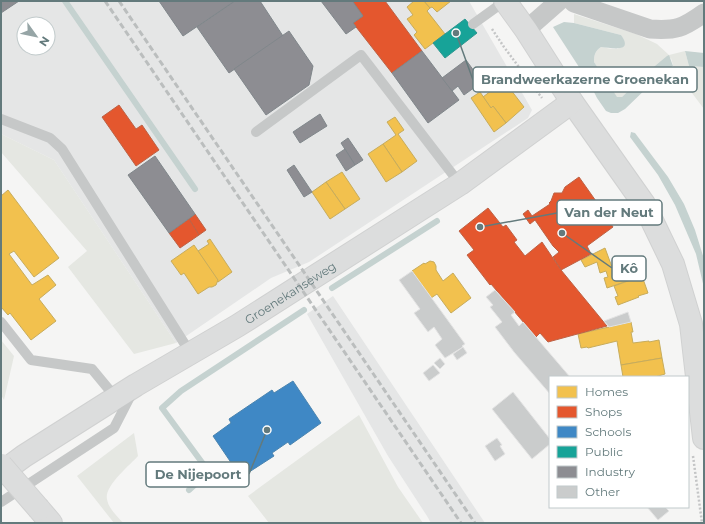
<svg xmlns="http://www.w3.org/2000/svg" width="705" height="524" font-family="Montserrat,sans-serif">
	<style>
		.built { fill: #e5e6e6; fill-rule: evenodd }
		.green { fill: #e5e7e2 }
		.water { fill: #c5d2d0 }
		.homes { fill: #f2c14e; stroke: #c7ac5c }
		.shops { fill: #e4572e; stroke: #bd6245 }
		.schools { fill: #3f88c5; stroke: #4a84af }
		.public { fill: #17a398; stroke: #2e9790 }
		.industry { fill: #8d8d92; stroke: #80878b }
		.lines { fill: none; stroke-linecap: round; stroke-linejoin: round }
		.stream { stroke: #c5d2d0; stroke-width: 6 }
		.building { fill: #cacccc; stroke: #e4e4e4 }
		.secondary-casing { stroke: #d0d1d1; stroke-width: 24 }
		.highway-casing { stroke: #d0d1d1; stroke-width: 24 }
		.path { stroke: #c4c5c6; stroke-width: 2.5; stroke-dasharray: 2 2; stroke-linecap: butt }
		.lane { stroke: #c6c8c8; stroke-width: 10 }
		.street { stroke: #c6c8c8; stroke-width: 19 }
		.secondary { stroke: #dcdddd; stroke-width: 22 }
		.highway { stroke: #dcdddd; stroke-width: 22 }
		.rail { stroke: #bbbebe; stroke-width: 3; stroke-dasharray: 6 3; stroke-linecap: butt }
		.highway-bridge-casing { stroke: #d0d1d1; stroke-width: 24; stroke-linecap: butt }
		.highway-bridge { stroke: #dcdddd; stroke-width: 22 }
		.labels { text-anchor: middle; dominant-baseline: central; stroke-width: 4; stroke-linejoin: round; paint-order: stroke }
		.street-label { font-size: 12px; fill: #637a7c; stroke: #fff }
		.leader { fill: none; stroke: #637a7c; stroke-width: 1.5 }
		.callout-dot { fill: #637a7c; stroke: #fff; stroke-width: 1.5 }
		.callout { fill: #fff; stroke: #637a7c; stroke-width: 1.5 }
		.callout-label { font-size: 13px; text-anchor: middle; font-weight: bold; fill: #637a7c }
	</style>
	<rect width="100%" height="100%" fill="#f5f5f4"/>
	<g class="built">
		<path d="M1 1H469L532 110 528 118 309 262 271 278 176 343 54 160 1 134ZM24 24H48V48H24Z"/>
		<polygon points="333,296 485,523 431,523 427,516 388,456 307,314"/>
	</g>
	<g class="green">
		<path d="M574 14 636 34 657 44 669 55 685 51 689 66 704 67V109L674 69 671 58 643 75 622 97H616L594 62C594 55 595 51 601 47 609 48 620 52 625 44L621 35 574 23Z"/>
		<polygon points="1,134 54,160 176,343 134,354 68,267 87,251 1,152"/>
		<polygon points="1,340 14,356 4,400 1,395"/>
		<polygon points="359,415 398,487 423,523 269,523 248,496"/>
		<path d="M134 433 138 456C130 465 104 486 107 499 108 508 117 516 123 523H114L77 476Z"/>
	</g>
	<g class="water">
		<path d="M564 22 574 23 621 35C634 53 612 48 601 47 595 51 594 55 594 62L617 97H622L643 76 667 56 669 55 673 66 669 68 651 84 625 109 618 113H611L606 111 597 98 590 84 553 27Z"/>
		<polygon points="685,51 704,53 704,67 689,66"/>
		<polygon points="631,132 635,133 668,177 684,204 695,230 704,259 704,288 696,254 675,205 658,175 630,137"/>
	</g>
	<g class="homes">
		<polygon points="414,1 424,1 430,8 427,11 445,34 425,49 414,35 417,32 407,19 413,15 407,7"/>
		<polygon points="424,1 451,1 437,12 432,7 430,8"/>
		<polygon points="504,81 524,107 506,123 493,106 491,108 483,97"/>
		<polygon points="480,92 491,108 493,106 506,123 494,132 471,98"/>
		<polygon points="395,117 404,130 398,134 417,161 402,172 383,144 396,135 387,122"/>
		<polygon points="383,144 402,172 386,182 368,154"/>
		<polygon points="342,172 360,199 345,209 326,182"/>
		<polygon points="326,182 345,209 330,219 312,192"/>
		<polygon points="8,190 59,258 34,277 14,251 9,254 32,285 48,275 56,285 39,299 56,321 31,340 10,313 8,315 1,307 1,196"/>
		<polygon points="210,239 232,272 218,282 198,251 209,244 207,241"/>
		<polygon points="194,245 218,280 216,285 212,287 209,287 198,294 184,273 181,275 171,261"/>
		<polygon points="605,248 612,267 636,260 642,276 607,288 604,278 608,277 606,271 600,273 597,262 585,267 581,260"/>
		<polygon points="430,261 434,262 436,266 436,270 443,281 453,273 471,298 451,313 437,294 431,298 412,271 424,263 425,264"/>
		<polygon points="642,276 648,293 638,296 639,297 618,305 615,297 618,296 614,286"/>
		<polygon points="631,322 633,332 631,332 633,343 649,341 649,342 659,340 662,358 621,365 617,341 588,348 587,347 581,348 578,334"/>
		<polygon points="662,358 665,374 655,377 623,377 621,365"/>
	</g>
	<g class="shops">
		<polygon points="353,1 385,1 422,51 392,73 353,23 363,16 353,2"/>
		<polygon points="119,105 136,129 142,125 159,150 136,166 102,117"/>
		<polygon points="579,177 603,211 603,212 613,227 587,246 591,254 561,270 553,257 559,252 553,246 535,220 530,224 523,214 528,210 532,216 550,204 549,203 551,201 554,193 562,193 565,187"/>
		<polygon points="488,208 503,227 506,225 517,240 514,242 525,256 542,242 561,270 607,326 548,342 540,333 536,337 491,284 490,285 467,255 474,250 459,231"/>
		<polygon points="195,214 206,230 199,235 189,219"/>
		<polygon points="189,219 199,235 180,248 169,233"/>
	</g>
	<polygon class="schools" points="293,381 321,423 290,445 288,442 272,453 274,456 243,476 232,464 213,436 231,423 229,419 272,390 274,393"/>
	<polygon class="public" points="465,19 477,33 445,58 433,43"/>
	<g class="industry">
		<polygon points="1,1 19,1 1,13"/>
		<polygon points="159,1 235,1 183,36"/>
		<polygon points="235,1 260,1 283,36 229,73 197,27"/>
		<polygon points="321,1 353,1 353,2 363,16 353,23 356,27 346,34"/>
		<polygon points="289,31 313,66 309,85 266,115 234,69"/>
		<polygon points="422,51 459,100 428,123 392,73"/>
		<polygon points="466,60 482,82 464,95 458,86 452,91 442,78"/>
		<polygon points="320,114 327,126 300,143 293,132"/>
		<polygon points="348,138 363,160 355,165 341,143"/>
		<polygon points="345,149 355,165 346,171 336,155"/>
		<polygon points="155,156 195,214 169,233 128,175"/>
		<polygon points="294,165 312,192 304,197 287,170"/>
	</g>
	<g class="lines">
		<g class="stream">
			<polyline points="65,1 195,189"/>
			<polyline points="332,288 437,221"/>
			<polyline points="189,490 209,472 162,408 181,391 304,310"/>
		</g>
	</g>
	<g class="building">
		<polygon points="412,271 465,344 462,346 463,347 445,358 435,345 442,339 434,327 428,332 414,313 420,309 399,280"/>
		<polygon points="495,290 515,312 511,315 519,326 523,322 570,377 550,377 550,394 514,352 495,327 502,322 490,307 493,305 486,297"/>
		<polygon points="628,312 631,322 609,327 604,321"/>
		<polygon points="463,347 467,353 457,360 453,354"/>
		<polygon points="440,358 445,364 440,369 434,363"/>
		<polygon points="433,365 440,373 429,381 423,373"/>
		<polygon points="513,392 550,439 550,444 532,459 492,409"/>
		<polygon points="497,438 502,445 500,446 505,454 495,461 485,446"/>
		<polygon points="647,507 665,507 669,511 658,520"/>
	</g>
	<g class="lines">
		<g class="secondary-casing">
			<g id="secondary">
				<polyline points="505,1 526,30 572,102 644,204 673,264 691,324 704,438"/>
				<path id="s1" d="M1 473 24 456 136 385 237 326 460 184 572 102"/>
			</g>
		</g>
		<g class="highway-casing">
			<polyline id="highway" points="39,509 51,523"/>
		</g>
		<g class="path">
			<polyline points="492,29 504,47 542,98"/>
			<polyline points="693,456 702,523"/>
		</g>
		<g class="lane">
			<polyline points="473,24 505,1"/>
			<polyline points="1,119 50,138 62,149 191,354"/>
			<polyline points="256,132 361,55 460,184"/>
			<polyline points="1,322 31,360 92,369 116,398"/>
			<polyline points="1,502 114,428 132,393"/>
		</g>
		<g class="street">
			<path d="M572 1 574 3 650 29C676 31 683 28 704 13"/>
			<polyline points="526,30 559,1"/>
		</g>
		<use href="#secondary" class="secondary"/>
		<use href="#highway" class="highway"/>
		<g class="rail">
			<polyline points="105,1 461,523"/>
			<polyline points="119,1 475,523"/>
		</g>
		<g class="highway-bridge-casing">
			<polyline id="highway-bridge" points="1,465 39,509"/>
		</g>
		<use href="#highway-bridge" class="highway-bridge"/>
	</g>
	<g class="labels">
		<g class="street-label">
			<text stroke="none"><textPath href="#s1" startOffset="341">Groenekanseweg</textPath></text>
		</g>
	</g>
	<path class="leader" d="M456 33L473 80M480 227L557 213M562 233L612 268M267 430L249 474"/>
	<g class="callout-dot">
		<circle cx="456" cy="33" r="4"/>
		<circle cx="480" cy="227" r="4"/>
		<circle cx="562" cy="233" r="4"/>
		<circle cx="267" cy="430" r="4"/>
	</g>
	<g class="callout">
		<rect x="473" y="67" width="224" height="25" rx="4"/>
		<rect x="557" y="200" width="105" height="25" rx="4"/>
		<rect x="612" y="256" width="34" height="25" rx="4"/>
		<rect x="146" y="462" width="103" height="25" rx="4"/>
	</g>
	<g class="callout-label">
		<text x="585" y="84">Brandweerkazerne Groenekan</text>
		<text x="609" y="217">Van der Neut</text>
		<text x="629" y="273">Kô</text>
		<text x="198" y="479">De Nijepoort</text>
	</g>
	<rect width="705" height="524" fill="none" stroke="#637a7c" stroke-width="4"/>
	<rect x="549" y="376" width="140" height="132" fill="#ffffff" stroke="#c1cacb"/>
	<rect x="557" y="386" width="20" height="12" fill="#f2c14e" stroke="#c1cacb"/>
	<text x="585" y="396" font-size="12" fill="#637a7c">Homes</text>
	<rect x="557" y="406" width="20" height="12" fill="#e4572e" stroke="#c1cacb"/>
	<text x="585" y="416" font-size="12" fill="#637a7c">Shops</text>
	<rect x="557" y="426" width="20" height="12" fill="#3f88c5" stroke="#c1cacb"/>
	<text x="585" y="436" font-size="12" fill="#637a7c">Schools</text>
	<rect x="557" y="446" width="20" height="12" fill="#17a398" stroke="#c1cacb"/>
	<text x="585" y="456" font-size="12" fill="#637a7c">Public</text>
	<rect x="557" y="466" width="20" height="12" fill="#8d8d92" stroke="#c1cacb"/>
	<text x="585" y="476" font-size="12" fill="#637a7c">Industry</text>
	<rect x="557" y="486" width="20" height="12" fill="#cacccc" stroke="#c1cacb"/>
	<text x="585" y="496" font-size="12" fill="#637a7c">Other</text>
	<g transform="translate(36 36) rotate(123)"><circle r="19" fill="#ffffff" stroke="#c1cacb"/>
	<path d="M0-3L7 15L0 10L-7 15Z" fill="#96a5a6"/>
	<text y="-6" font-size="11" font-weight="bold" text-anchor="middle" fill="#637a7c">N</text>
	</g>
</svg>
